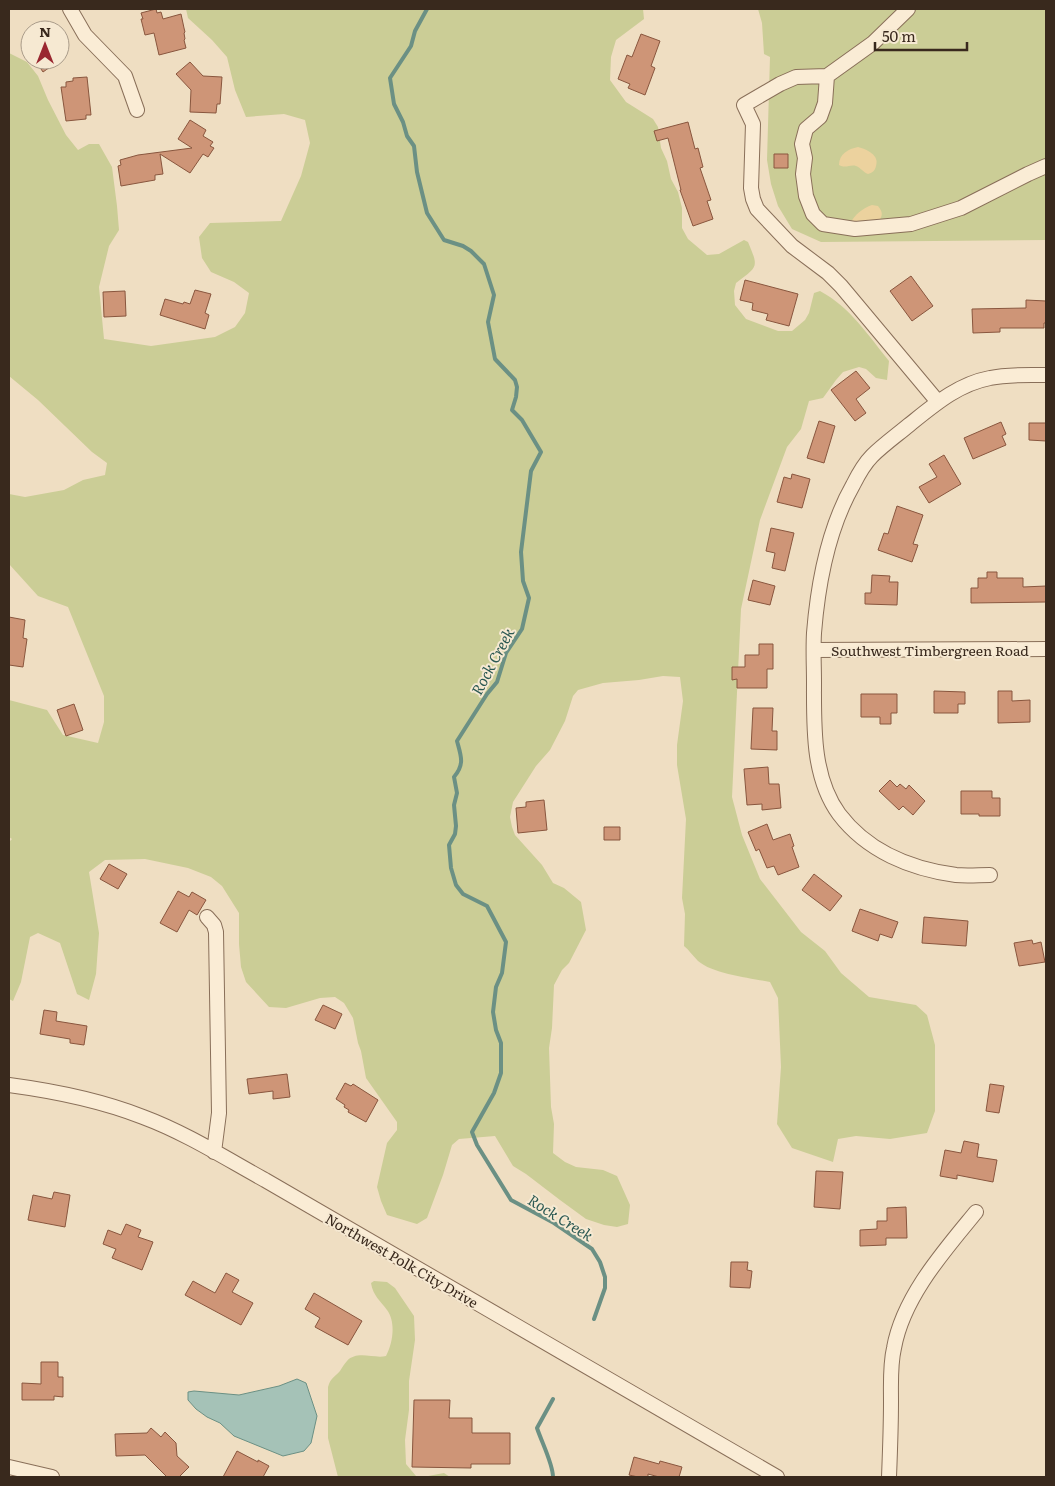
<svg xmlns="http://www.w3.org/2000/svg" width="1055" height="1486" viewBox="0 0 1055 1486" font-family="Literata,serif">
  <rect width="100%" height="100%" fill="#efdec2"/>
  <path fill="#cbcd96" d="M186 9H643L644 19 616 40 611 57 610 80 626 102 653 119 658 127 661 148 667 161 671 179 678 192 682 208V228L688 239 707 255 719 254 744 240 748 242C759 268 758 266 736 283L734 291 735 305 746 319 778 331H792L805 320 809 313 814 293 820 291C850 307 868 335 889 361L887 380 876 378 866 369 859 367 843 372 836 380 823 398 809 401 801 429 787 447 760 520 741 609 732 797 742 835 760 879 801 932 825 951 841 973 869 997 916 1005 927 1015 935 1045V1111L927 1133 890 1139 856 1136 838 1139 833 1162 792 1148 777 1124 781 1067 778 998 770 982C750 978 713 974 698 961 693 956 689 950 684 946L685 914 682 898 686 819 677 765V745L683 701 680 677 663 676 639 680 603 683 578 690 573 696 565 721 550 750 536 766 513 802 510 817 512 827 515 835 542 865 553 883 564 888 581 902 586 930 569 963 562 970 554 985 552 1028 549 1048 551 1107 554 1124 553 1153 565 1162 576 1167 603 1170 617 1176 630 1205 628 1224 617 1227 604 1225 586 1219 560 1200 526 1174 513 1166 495 1136 459 1139 452 1145 443 1175 427 1218 417 1224 387 1215 381 1201 377 1187 387 1143 397 1130V1122L366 1078 361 1051 358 1043 353 1018 344 1003 335 997 320 998 286 1008 269 1007 246 982 241 967 239 944V913L222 886 211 877 188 868 145 859 105 860 89 872 99 933 96 974 89 1000 77 994 60 943 38 933 30 937 21 982 13 1001 9 999V842L12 839 9 837V700L47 710 63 735 98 743 104 722V696L68 607 38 596 9 564V494L25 497 64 490 83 480 105 475 107 463 92 452 38 400 9 376V53L27 62 38 76 48 100 66 135 78 150 89 144H99L112 167 117 206 119 230 109 246 99 287 104 339 151 346 215 337 235 327 245 313 249 293 234 282 211 272 202 258 199 237 210 223 281 221 301 176 310 143 305 120 284 114 246 117 235 90 227 57 212 40 188 18Z
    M758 9H1046V240L821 242 792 229 778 206 771 184 767 160 770 57 764 54 762 23Z
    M374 1281 387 1282 395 1288 414 1316 415 1340 409 1381V1410L405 1440 406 1464 416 1476 423 1477 444 1473 450 1477H338L328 1438V1387C331 1377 334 1378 340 1371 342 1368 344 1364 347 1361 357 1350 374 1359 386 1356 393 1343 396 1322 387 1310 380 1300 373 1296 371 1283Z"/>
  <path fill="#ecd29e" d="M858 147C866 149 880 155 876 166 875 171 872 173 868 174 863 172 861 168 856 166 850 164 846 169 839 165 839 154 848 149 858 147Z
    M872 205 878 206C883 212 883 216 878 222L850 224C854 215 863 208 872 205Z"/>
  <path fill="#a5c2b7" stroke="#6b9084" d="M297 1379 306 1383 317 1416 311 1443 304 1451 283 1456 234 1436 220 1423 207 1417 196 1409 188 1400V1392L194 1391 239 1395 279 1386Z"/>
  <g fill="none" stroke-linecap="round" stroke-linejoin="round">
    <path stroke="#6b9084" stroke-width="4" d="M427 9 415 31 411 46 390 78 394 104 403 122 407 136 414 146 417 172 427 213 444 240 463 246 471 251 484 264 494 295 488 322 495 359 515 380 517 387 516 397 512 410 522 420 541 452 531 471 521 552 523 581 529 598 522 629 506 653 497 682 487 694 457 741C461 756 465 764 454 777L457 793 454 805 456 826 455 834 449 845 451 868 456 885 463 894 487 906 506 942 502 973 496 987 493 1012 496 1030 501 1043V1073L494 1093 472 1132 477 1145 511 1200 554 1223 592 1249 600 1262 605 1277V1288L594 1319
      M553 1477C553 1464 542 1443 537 1428L553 1399"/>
  </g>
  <path fill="#ce9577" stroke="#89563e" d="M156 9 157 13 161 12 163 19 181 14 184 28 185 32 184 33 185 39 184 40 186 48 159 55 154 33 145 35 141 19H143L141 13Z
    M641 34 660 41 651 66 655 68 645 95 628 88 630 84 618 79 627 55 632 57Z
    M35 60H60L43 72Z
    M190 62 203 76 222 77 220 104H217L216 113 190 112 191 90 176 74Z
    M87 77 91 115H86V119L66 121 61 87H66V82L73 81V78Z
    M190 120 206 130 203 136 213 142 210 146 214 148 208 157 203 154 190 173 160 154 163 174 155 175V180L121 186 118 166 121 165 120 160 138 155 192 148 178 139Z
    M688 122 695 149 698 148 703 167 700 168 711 200 707 201 713 219 693 226 680 190H681L668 138 657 141 654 131Z
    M774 154H788V168H774Z
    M911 276 933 306 912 321 890 291Z
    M745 280 798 294 789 326 766 320 768 314 752 310 753 303 740 300Z
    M195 290 211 294 205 313 209 315 205 329 160 315 165 299 183 304 184 302 190 304Z
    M125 291 126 316 104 317 103 292Z
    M1026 300 1046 301V323H1044V328H1000V332L973 333 972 309 1026 308Z
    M856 371 870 388 856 399 866 413 855 421 831 390Z
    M819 421 835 426 824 463 807 458Z
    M1001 422 1006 434 1002 436 1006 445 973 459 964 438Z
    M1029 423H1046V441L1029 440Z
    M944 455 961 484 929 503 919 487 937 477 929 464Z
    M792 474 810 479 802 508 777 502 784 477 791 479Z
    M897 506 923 515 913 544 918 545 912 562 878 550 884 533 888 534Z
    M771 528 794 533 785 571 772 568 775 553 766 551Z
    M987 572H997V578H1023V587L1046 586V602L971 603V588H978V578H987Z
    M872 575 890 576 889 582H898L897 605 865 604V593H871Z
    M753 580 775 586 770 605 748 600Z
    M9 617 25 620 23 638 27 639 23 667 9 665Z
    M759 644H773V669H767V688H737V679L732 680V667H745V655H759Z
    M934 691 965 692V704H958V713H934Z
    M998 691H1012V701L1030 700V722L998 723Z
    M861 694H897V713H891V724H880V717H861Z
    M74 704 83 730 66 736 57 710Z
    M753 708H773L772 731H777V750L751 749Z
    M768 767 769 784H779L781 808 762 810V804L747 805 744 769Z
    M890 780 897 787 900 784 906 789 909 785 925 801 913 815 903 806 899 810 879 791Z
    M961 791H992V798H1000V816H979V814H961Z
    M544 800 547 830 518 833 516 808 526 807V802Z
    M767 824 773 840 790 834 794 846 792 847 799 867 778 875 774 866 767 868 759 849 756 851 748 832Z
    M604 827H620V840H604Z
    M109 864 127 874 118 889 100 879Z
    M814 874 842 896 830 911 802 890Z
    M178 891 189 897 192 892 206 900 197 915 189 910 177 932 160 923Z
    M860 909 898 922 892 938 880 934 878 941 852 931Z
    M924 917 968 921 966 946 922 943Z
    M1032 940 1033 944 1041 942 1045 962 1019 966 1014 943Z
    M323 1005 342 1014 335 1029 315 1020Z
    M44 1010 57 1012 56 1021 87 1026 84 1045 70 1043V1039L40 1034Z
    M287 1074 290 1097 273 1099V1091L249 1094 247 1079Z
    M345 1083 351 1086 353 1084 378 1100 366 1122 348 1112 349 1110 344 1107 345 1105 336 1099Z
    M990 1084 1004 1086 999 1113 986 1111Z
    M964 1141 979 1144 977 1157 997 1160 993 1182 957 1175V1179L940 1176 945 1150 961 1153Z
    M816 1171 843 1172 840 1209 814 1207Z
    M54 1192 70 1195 65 1227 28 1220 33 1195 52 1199Z
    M906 1207 907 1238H886V1245L860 1246V1230L877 1229V1221H887V1208Z
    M126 1224 141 1230 138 1237 153 1242 142 1270 112 1258 116 1249 103 1244 108 1230 121 1235Z
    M731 1262H748L747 1270 752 1271 750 1288 730 1287Z
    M226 1273 239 1280 232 1292 253 1303 241 1325 185 1295 193 1281 215 1293Z
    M314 1293 362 1321 348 1345 315 1327 320 1318 305 1309Z
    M41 1362H58V1377H63V1397L54 1396V1400H22V1383L41 1384Z
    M414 1400H450L449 1418H472V1433H510V1464H471V1468L412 1467Z
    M151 1428 161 1437 165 1432 176 1443 177 1456 189 1467 179 1477H167L145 1455 116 1456 115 1434 147 1433Z
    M237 1451 258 1462V1460L269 1466 263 1477H223Z
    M634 1457 659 1464 660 1461 682 1467 679 1477H659L648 1474V1477H638L629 1475Z"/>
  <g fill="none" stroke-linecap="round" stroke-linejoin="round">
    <g stroke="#896f59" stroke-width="16">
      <path id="minor" d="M70 9 85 35 125 76 137 110
        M908 9 873 43 827 76 796 77 780 84 744 105 753 124 751 188 753 199 757 209 792 246 828 273 841 286 938 402
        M827 76 825 103 820 117 806 129 802 144 805 158 803 174 806 196 813 214 823 224 855 229 911 224 961 208 1028 174 1046 166
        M814 650 1046 649
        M990 875C979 875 967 876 956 875 911 869 867 851 839 814 812 777 814 726 814 682 814 666 813 650 814 633 818 583 828 529 853 485 858 475 864 464 872 456 883 445 897 435 909 425 934 405 958 384 990 378 1008 374 1028 375 1046 375
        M207 917 214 925 216 932 219 1113 214 1152
        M9 1085C54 1091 100 1100 143 1117 186 1133 225 1158 265 1180L777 1477
        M9 1467 52 1477
        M889 1477C890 1452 891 1427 891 1401 891 1383 890 1365 894 1348 903 1297 944 1251 976 1212"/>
    </g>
    <use href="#minor" stroke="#faecd5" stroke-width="14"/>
  </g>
  <g text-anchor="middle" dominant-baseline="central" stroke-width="4" stroke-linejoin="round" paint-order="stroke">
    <g font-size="14" fill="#39291d" stroke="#f6e9d2">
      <text x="930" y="650">Southwest Timbergreen Road</text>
      <text transform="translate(402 1260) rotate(30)">Northwest Polk City Drive</text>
    </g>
    <g font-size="15" font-style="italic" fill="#2c5953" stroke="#f6e9d2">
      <text transform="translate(492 661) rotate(-62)">Rock Creek</text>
      <text transform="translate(561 1217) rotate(32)">Rock Creek</text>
    </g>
  </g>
  <rect width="1055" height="1486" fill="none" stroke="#39291d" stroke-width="20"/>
  <g transform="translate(45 45)"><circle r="24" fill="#f6e9d2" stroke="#aa9c8a"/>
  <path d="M0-4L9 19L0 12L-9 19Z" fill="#9a2730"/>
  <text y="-8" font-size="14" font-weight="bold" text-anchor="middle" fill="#39291d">N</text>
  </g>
  <path d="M875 42v8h92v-8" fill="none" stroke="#39291d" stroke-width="2.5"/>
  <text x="882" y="42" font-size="15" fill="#39291d" stroke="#f6e9d2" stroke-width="4" paint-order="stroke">50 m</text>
</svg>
